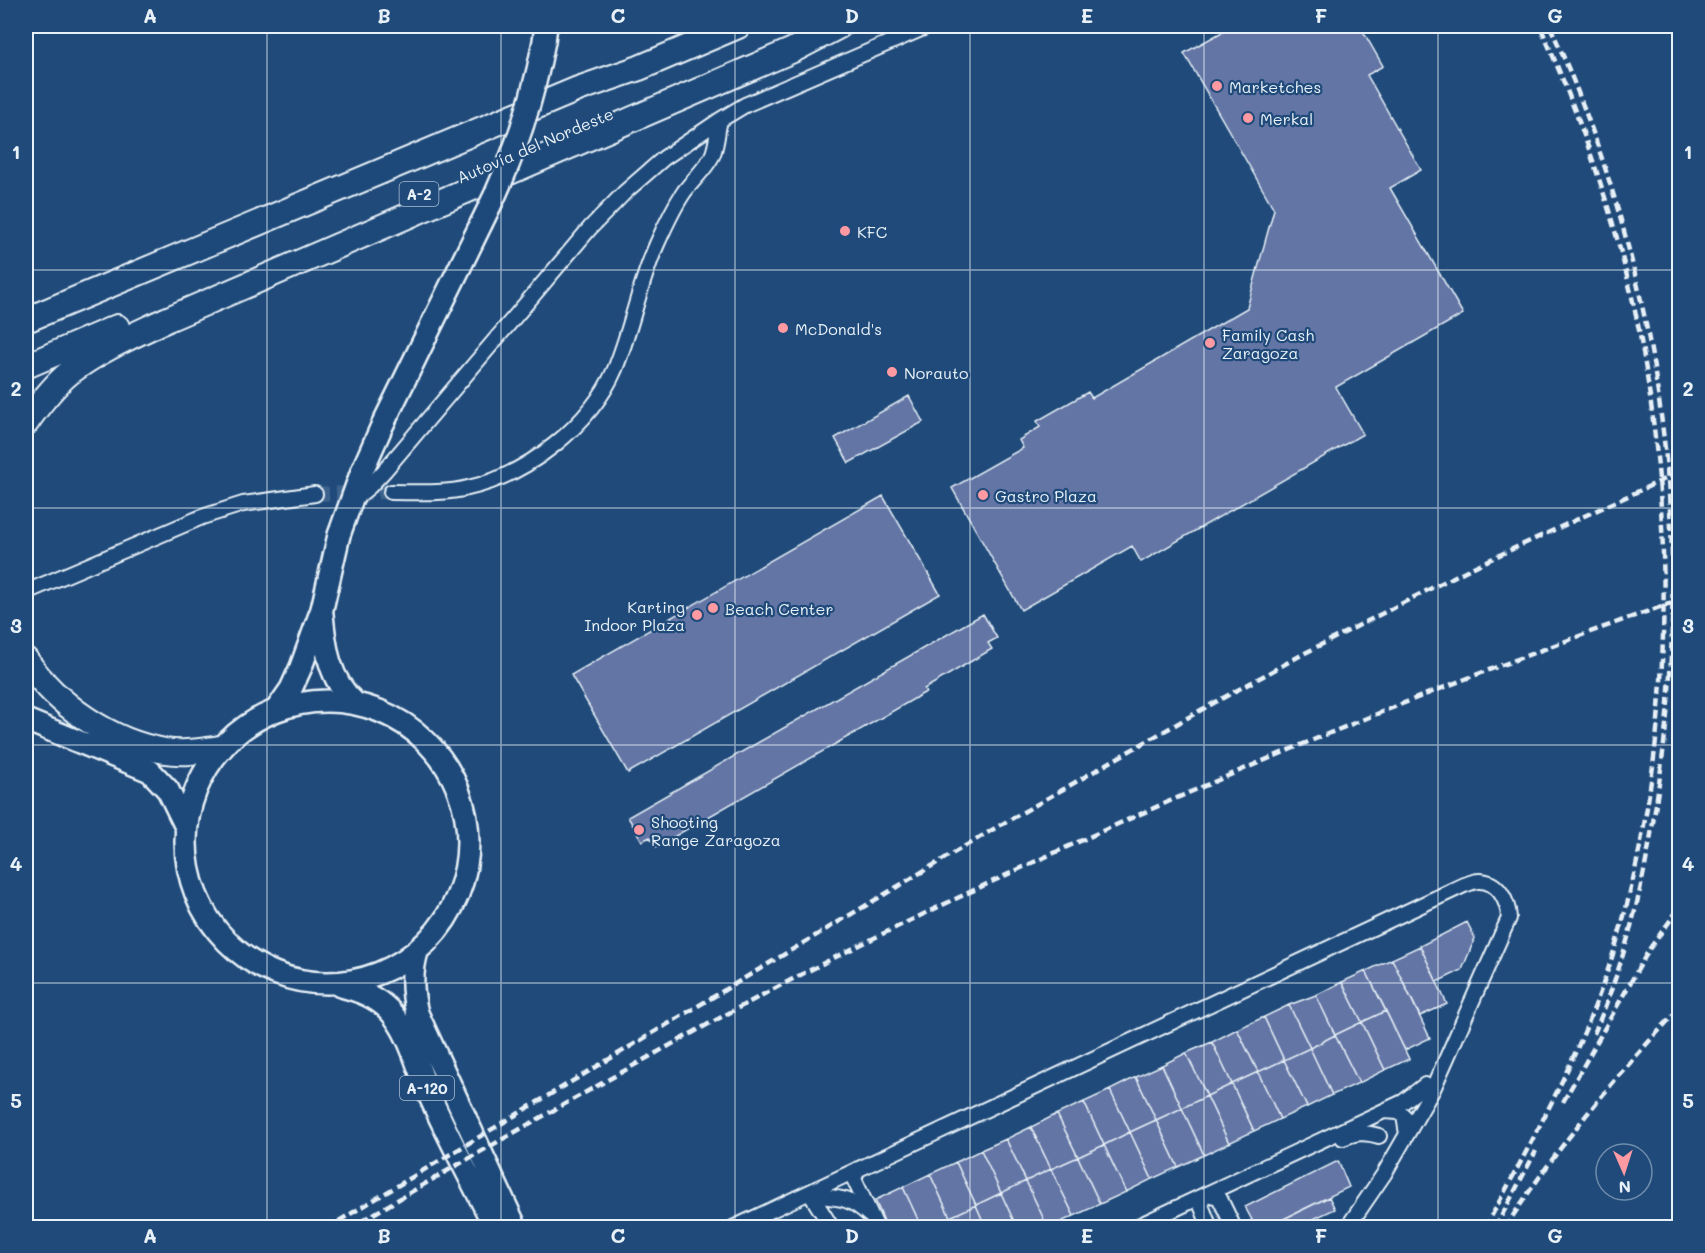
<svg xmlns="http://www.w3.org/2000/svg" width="1705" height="1253" viewBox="0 0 1705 1253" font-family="Mali,sans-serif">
  <rect width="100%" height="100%" fill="#1f4a7a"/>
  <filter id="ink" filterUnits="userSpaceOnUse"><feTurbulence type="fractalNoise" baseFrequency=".0167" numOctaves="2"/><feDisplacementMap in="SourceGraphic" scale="12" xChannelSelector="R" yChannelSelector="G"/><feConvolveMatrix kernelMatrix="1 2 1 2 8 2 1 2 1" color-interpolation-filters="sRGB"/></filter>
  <g filter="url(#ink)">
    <path fill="#6375a5" stroke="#e8f1f8" stroke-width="1.5" d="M1233 26H1360L1383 66 1367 75 1421 170 1390 188 1463 314 1336 387 1363 434 1141 562 1132 546 1021 610 952 488 1023 448 1019 440 1040 427 1037 421 1088 392 1092 398 1247 308 1274 209 1184 53Z
      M909 396 923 422 849 463 835 438Z
      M883 496 940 594 628 773 571 675Z
      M983 614 997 638 988 643 992 649 924 689 926 692 656 847 650 837 642 841 628 817Z
      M1467 922 1475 938 1462 970 1437 982 1420 946Z
      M1420 946 1447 1004 1420 1016 1392 959Z
      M1392 959 1430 1038 1405 1050 1366 971Z
      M1366 971 1386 1011 1362 1022 1342 982Z
      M1342 982 1362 1022 1335 1035 1316 995Z
      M1316 995 1335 1035 1310 1048 1289 1005Z
      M1289 1005 1310 1048 1284 1060 1264 1017Z
      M1386 1011 1409 1059 1385 1070 1362 1022Z
      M1264 1017 1284 1060 1258 1072 1237 1029Z
      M1362 1022 1385 1070 1359 1083 1335 1035Z
      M1237 1029 1258 1072 1232 1084 1212 1042Z
      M1335 1035 1359 1083 1332 1095 1310 1048Z
      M1212 1042 1232 1084 1207 1096 1186 1053Z
      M1310 1048 1332 1095 1307 1107 1284 1060Z
      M1186 1053 1207 1096 1182 1108 1162 1065Z
      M1284 1060 1307 1107 1280 1119 1258 1072Z
      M1162 1065 1182 1108 1156 1120 1136 1077Z
      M1258 1072 1280 1119 1254 1131 1232 1084Z
      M1136 1077 1156 1120 1130 1132 1110 1090Z
      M1232 1084 1254 1131 1229 1143 1207 1096Z
      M1110 1090 1130 1132 1104 1145 1084 1102Z
      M1207 1096 1229 1143 1204 1155 1182 1108Z
      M1084 1102 1104 1145 1078 1157 1057 1114Z
      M1182 1108 1204 1155 1178 1167 1156 1120Z
      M1057 1114 1078 1157 1051 1169 1031 1127Z
      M1156 1120 1178 1167 1152 1179 1130 1132Z
      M1031 1127 1051 1169 1026 1181 1006 1139Z
      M1130 1132 1152 1179 1126 1192 1104 1145Z
      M1006 1139 1026 1181 1001 1193 981 1150Z
      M1104 1145 1126 1192 1100 1204 1078 1157Z
      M981 1150 1001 1193 976 1205 956 1162Z
      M1078 1157 1100 1204 1074 1216 1051 1169Z
      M1338 1161 1349 1187 1265 1228H1237L1252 1220 1245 1207Z
      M956 1162 976 1205 950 1217 930 1174Z
      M1051 1169 1074 1216 1048 1228 1026 1181Z
      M930 1174 950 1217 927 1228H922L903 1187Z
      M1026 1181 1048 1228H1017L1001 1193Z
      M903 1187 922 1228H887L875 1200Z
      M1001 1193 1017 1228H986L976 1205Z
      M1329 1197 1335 1209 1313 1219 1318 1228H1265Z
      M976 1205 986 1228H955L950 1217Z
      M950 1217 955 1228H927Z"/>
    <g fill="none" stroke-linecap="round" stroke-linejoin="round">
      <path stroke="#3d638d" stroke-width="14" stroke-dasharray="14 7" stroke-linecap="butt" d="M315 494 391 492"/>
      <g stroke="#e8f1f8" stroke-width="18">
        <path id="street" d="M391 492C416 492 444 494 468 488 527 475 591 425 615 369 632 328 639 284 657 244 665 226 673 208 684 192 693 180 706 168 712 156 717 146 717 131 720 120
          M353 500 370 486 385 470 590 228 625 192 664 158 720 120 745 105 928 26
          M26 592 202 517 243 504 315 494
          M1384 1111 1398 1112 1404 1116 1407 1134
          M1343 1138C1356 1132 1365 1132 1379 1136
          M858 1169 854 1179 877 1228
          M1206 1194 1219 1197 1234 1228
          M817 1196C841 1198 851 1198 869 1215
          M1202 1196 1201 1205 1210 1228
          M813 1198 832 1228
          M733 1228 1464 885C1468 884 1474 881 1478 881 1498 880 1508 901 1509 918L1433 1089 1384 1174 1347 1228
          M1134 1228 1403 1102 1425 1085"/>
      </g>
      <g stroke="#e8f1f8" stroke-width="26">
        <path id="primary" d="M544 41 546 26
          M322 614C325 647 329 680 355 703
          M186 842a141 141 0 1 1 282 0a141 141 0 1 1-282 0Z
          M277 709 291 689 301 667 322 609 339 535 362 471 381 428 481 224
          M26 720 150 771 168 790 186 827
          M417 952C411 972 412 993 417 1013L516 1228
          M341 986C359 991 375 996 389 1010 409 1031 417 1066 428 1092 448 1138 473 1182 495 1228"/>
      </g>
      <g stroke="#e8f1f8" stroke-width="28">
        <path id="highway" d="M26 320 578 89 639 68 738 26
          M26 366 117 327
          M26 423C38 406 52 387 69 373 99 350 134 335 168 319L793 50 839 26
          M26 660C57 705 110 742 165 751 183 754 202 751 220 748"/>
      </g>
      <use href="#street" stroke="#1f4a7a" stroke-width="14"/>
      <use href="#primary" stroke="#1f4a7a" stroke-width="21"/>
      <use href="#highway" stroke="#1f4a7a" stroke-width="24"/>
      <path stroke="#e8f1f8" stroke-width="4.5" stroke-dasharray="9 4.5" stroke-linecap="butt" d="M1550 26C1659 267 1697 534 1657 797 1645 879 1626 962 1592 1038
        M1563 1102 1650 948 1680 907
        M327 1228 992 830 1201 710 1305 653 1467 570 1680 472
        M350 1228C437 1176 525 1126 613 1077 697 1030 782 983 868 941 1132 812 1402 697 1680 600
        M1485 1228C1533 1139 1583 1051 1613 954 1673 760 1677 530 1639 330 1618 225 1583 123 1540 26
        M1495 1228 1536 1151
        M1505 1228C1558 1146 1613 1079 1680 1008"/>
      <g stroke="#e8f1f8" stroke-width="26" stroke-linecap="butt">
        <path id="primary-bridge" d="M481 224C511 166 532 106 544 41"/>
      </g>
      <use href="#primary-bridge" stroke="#1f4a7a" stroke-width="21"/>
    </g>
  </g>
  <path fill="none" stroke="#e8f1f8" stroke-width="1.5" stroke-opacity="0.55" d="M267 26V1228M501 26V1228M735 26V1228M970 26V1228M1204 26V1228M1438 26V1228M26 270H1680M26 508H1680M26 745H1680M26 983H1680"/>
  <g fill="#ff9aa2" stroke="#1f4a7a" stroke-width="2">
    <circle cx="1217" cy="86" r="6"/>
    <circle cx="1248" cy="118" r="6"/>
    <circle cx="845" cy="231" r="6"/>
    <circle cx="783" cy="328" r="6"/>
    <circle cx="1210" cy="343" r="6"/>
    <circle cx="892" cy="372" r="6"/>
    <circle cx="983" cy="495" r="6"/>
    <circle cx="713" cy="608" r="6"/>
    <circle cx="697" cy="615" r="6"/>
    <circle cx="639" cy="830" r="6"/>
  </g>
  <g text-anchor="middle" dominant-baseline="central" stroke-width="4.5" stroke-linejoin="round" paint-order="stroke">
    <g fill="#1f4a7a" stroke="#acbfd2" stroke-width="1.5">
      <rect x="399.5" y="182" width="39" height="24" rx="4.5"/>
      <rect x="400" y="1076" width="54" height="24" rx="4.5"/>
    </g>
    <g font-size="15" font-weight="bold" fill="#e8f1f8">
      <text x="419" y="194">A-2</text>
      <text x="427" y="1088">A-120</text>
    </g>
    <g font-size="16" fill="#e8f1f8" stroke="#1f4a7a" text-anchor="start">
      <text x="1229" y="86">Marketches</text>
      <text x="1260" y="118">Merkal</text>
      <text x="857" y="231">KFC</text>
      <text x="795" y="328">McDonald's</text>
      <text x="1222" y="334">Family Cash<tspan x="1222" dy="18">Zaragoza</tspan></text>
      <text x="904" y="372">Norauto</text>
      <text x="995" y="495">Gastro Plaza</text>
      <text x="685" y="606" text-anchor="end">Karting<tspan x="685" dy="18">Indoor Plaza</tspan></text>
      <text x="725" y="608">Beach Center</text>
      <text x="651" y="821">Shooting<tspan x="651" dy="18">Range Zaragoza</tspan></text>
    </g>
    <g font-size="16" fill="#e8f1f8" stroke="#1f4a7a">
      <text transform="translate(535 145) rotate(-23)">Autovía del Nordeste</text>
    </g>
  </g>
  <rect width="1705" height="1253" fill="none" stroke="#1f4a7a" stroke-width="66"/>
  <g transform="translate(1624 1172) rotate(177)"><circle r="28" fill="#1f4a7a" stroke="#6f8dac" stroke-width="1.5"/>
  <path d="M0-4.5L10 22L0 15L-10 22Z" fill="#ff9aa2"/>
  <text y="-9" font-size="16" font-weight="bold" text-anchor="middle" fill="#e8f1f8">N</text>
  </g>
  <rect x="33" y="33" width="1639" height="1187" fill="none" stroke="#e8f1f8" stroke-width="2"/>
  <g font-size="20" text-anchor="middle" font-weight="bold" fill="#e8f1f8">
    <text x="150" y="23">A</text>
    <text x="384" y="23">B</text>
    <text x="618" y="23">C</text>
    <text x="852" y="23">D</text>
    <text x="1087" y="23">E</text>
    <text x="1321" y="23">F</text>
    <text x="1555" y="23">G</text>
    <text x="16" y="159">1</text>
    <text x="1688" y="159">1</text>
    <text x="16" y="396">2</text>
    <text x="1688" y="396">2</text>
    <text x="16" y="633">3</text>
    <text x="1688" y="633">3</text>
    <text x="16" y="871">4</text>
    <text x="1688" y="871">4</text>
    <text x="16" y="1108">5</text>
    <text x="1688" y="1108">5</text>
    <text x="150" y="1243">A</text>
    <text x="384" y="1243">B</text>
    <text x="618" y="1243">C</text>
    <text x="852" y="1243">D</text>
    <text x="1087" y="1243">E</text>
    <text x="1321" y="1243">F</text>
    <text x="1555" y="1243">G</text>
  </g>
</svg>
